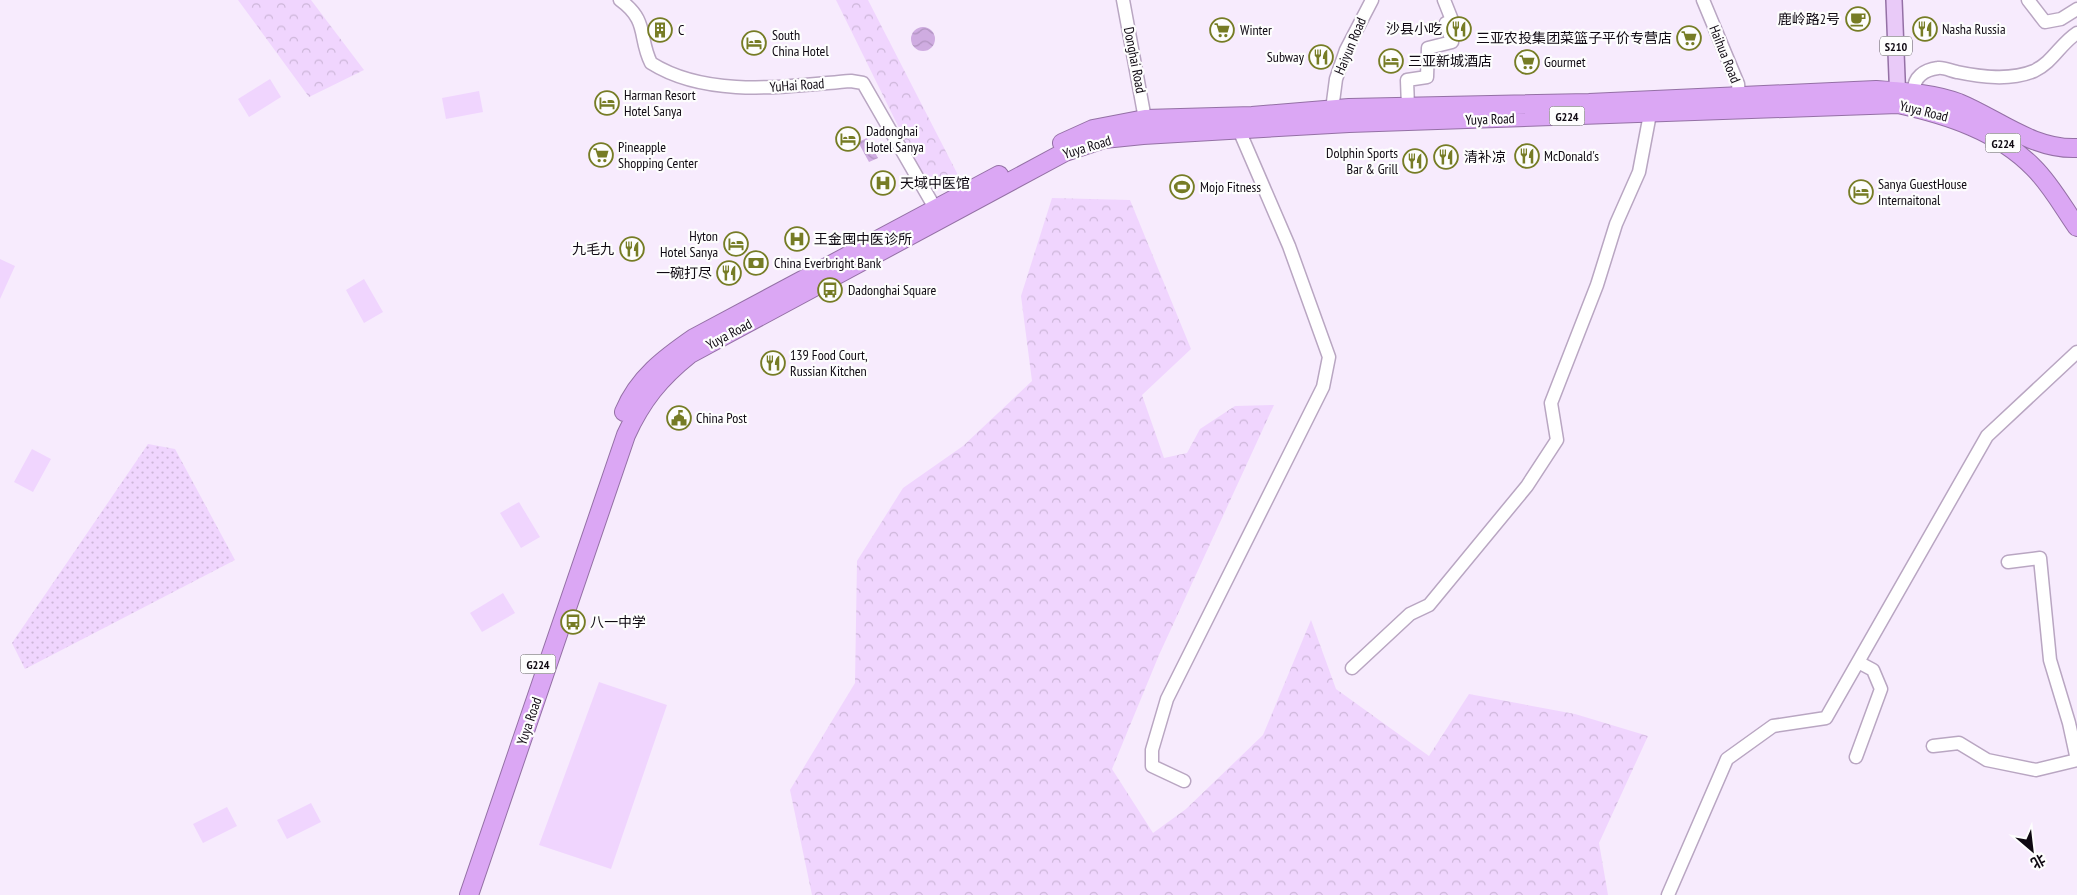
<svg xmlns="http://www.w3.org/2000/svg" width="2077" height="895" viewBox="0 0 2077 895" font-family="'PT Sans Narrow','Noto Sans SC',sans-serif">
  <defs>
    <pattern id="forest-crowns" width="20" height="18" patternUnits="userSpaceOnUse" patternTransform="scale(1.25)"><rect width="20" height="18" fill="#f0d5fe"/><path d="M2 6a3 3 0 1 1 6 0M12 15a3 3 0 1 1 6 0" fill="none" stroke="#cdb6d9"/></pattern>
    <pattern id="park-dots" width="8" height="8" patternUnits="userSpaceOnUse" patternTransform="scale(1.25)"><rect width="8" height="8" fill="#f0d5fe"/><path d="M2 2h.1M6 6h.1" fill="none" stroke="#cdb6d9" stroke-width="1.8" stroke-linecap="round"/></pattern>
    <pattern id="water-waves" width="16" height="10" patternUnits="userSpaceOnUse" patternTransform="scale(1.25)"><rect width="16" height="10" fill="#cface1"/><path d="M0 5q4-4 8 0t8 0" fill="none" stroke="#b193c0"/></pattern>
  </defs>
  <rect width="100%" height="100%" fill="#f7ebfd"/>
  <path fill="url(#forest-crowns)" d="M238 0H311L364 70 309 97Z
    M836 0H868L959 177 930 191Z
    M1052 198 1130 200 1191 349 1142 395 1164 458 1187 453 1200 429 1235 406 1274 405 1159 655 1112 769 1153 833 1186 809 1263 735 1311 620 1336 689 1429 756 1469 694 1575 714 1648 736 1599 843 1608 895H812L790 790 855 683 857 561 903 488 963 446 1032 381 1021 296Z"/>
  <path fill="url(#park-dots)" d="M148 444 175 449 235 560 25 669 12 643Z"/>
  <path fill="#f0d5fe" d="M270 79 281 97 249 117 238 99Z
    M479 91 483 112 446 119 442 98Z
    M0 259 15 266 0 299Z
    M364 279 383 312 364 323 346 290Z
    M32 449 51 459 33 492 14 482Z
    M519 502 540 537 521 548 500 513Z
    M503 593 515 613 482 632 470 613Z
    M599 682 667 705 611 869 539 845Z
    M311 803 321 822 287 839 277 820Z
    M227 807 237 826 203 843 193 824Z"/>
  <path fill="url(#water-waves)" d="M911 39a12 12 0 1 1 24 0a12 12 0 1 1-24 0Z
    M867 138 878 158 869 162 858 142Z"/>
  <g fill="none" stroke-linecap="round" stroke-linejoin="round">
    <g stroke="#b9a6c2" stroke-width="15">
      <path id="minor" d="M620 0C649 21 638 37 651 63 708 99 788 86 851 81L863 83 939 215
        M1123 0 1145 119
        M1703 0 1738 84 1740 105
        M2028 0 2045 22 2061 19 2077 9
        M1914 92C1913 77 1924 70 1938 68 1944 67 1951 71 1957 72 1981 77 2010 81 2034 71 2053 62 2060 44 2077 33
        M1408 107 1407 80 1427 77 1428 48 1452 42 1446 23 1452 20 1444 0
        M1331 117 1336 79 1346 50 1372 0
        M2008 562 2040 558 2050 660 2069 723 2077 760
        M1352 668 1410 614 1429 605 1527 486 1557 440 1551 403 1597 285 1616 224 1639 172 1650 114
        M1933 746 1959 743 1987 760 2036 770 2077 760
        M1856 757 1881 689 1873 670 1858 662
        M1184 781 1152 766V750L1167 699 1323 387 1329 357 1289 246 1239 130
        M1668 895 1727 759 1773 726 1826 718 1987 436 2077 352"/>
    </g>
    <g stroke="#9470a5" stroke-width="18">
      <path id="major" d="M1894 0 1898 103"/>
    </g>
    <g stroke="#9470a5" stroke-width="20">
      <path id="highway" d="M1062 143 1093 129 1145 119 1252 116 1349 108 1589 103 1876 90C1904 92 1933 93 1959 103 1998 119 2033 150 2077 148
        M624 412C638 378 665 358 694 338L999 175
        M469 895 626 435C642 400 660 378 690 354L1065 152 1104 139 1143 135 1349 123 1898 104C1948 115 1998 131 2034 168 2051 185 2063 207 2077 227"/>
    </g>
    <use href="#minor" stroke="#fff" stroke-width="12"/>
    <use href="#major" stroke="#e9caf8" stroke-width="15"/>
    <use href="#highway" stroke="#dba7f4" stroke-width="18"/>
  </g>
  <defs>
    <g id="cafe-ring" transform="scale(1.25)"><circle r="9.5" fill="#fdfdfd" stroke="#767c25" stroke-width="1.5"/><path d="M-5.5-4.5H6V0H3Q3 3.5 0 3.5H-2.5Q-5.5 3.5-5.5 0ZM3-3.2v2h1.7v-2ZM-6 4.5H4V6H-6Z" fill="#767c25"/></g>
    <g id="restaurant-ring" transform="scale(1.25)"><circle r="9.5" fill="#fdfdfd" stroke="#767c25" stroke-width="1.5"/><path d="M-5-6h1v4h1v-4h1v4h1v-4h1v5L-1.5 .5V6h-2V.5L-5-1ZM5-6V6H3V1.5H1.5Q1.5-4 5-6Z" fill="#767c25"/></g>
    <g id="building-ring" transform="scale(1.25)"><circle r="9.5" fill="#fdfdfd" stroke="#767c25" stroke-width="1.5"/><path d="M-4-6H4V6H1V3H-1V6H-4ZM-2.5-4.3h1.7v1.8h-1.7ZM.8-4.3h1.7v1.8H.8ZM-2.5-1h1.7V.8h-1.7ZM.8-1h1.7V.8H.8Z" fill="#767c25"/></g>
    <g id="supermarket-ring" transform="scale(1.25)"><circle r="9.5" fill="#fdfdfd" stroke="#767c25" stroke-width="1.5"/><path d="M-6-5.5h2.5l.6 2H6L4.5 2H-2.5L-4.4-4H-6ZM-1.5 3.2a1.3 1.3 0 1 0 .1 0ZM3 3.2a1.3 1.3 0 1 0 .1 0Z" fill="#767c25"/></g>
    <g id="hotel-ring" transform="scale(1.25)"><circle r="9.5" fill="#fdfdfd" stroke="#767c25" stroke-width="1.5"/><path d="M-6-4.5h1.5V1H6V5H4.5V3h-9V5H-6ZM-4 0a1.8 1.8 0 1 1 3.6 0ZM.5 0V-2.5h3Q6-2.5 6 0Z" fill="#767c25"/></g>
    <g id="hospital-ring" transform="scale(1.25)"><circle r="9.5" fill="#fdfdfd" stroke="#767c25" stroke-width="1.5"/><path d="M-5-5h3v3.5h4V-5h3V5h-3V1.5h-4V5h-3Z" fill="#767c25"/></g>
    <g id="stadium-ring" transform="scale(1.25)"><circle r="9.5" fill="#fdfdfd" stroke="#767c25" stroke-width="1.5"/><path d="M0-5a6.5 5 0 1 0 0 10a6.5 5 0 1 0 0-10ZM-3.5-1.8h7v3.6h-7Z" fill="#767c25"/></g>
    <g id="bank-ring" transform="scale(1.25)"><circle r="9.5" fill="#fdfdfd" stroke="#767c25" stroke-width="1.5"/><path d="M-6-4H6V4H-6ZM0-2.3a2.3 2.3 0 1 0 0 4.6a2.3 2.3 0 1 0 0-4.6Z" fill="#767c25"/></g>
    <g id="bus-ring" transform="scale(1.25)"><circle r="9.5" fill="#fdfdfd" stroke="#767c25" stroke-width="1.5"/><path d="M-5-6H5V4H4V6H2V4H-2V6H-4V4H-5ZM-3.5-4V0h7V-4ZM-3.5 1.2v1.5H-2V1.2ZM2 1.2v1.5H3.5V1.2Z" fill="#767c25"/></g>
    <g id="civic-ring" transform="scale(1.25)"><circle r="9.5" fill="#fdfdfd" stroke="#767c25" stroke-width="1.5"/><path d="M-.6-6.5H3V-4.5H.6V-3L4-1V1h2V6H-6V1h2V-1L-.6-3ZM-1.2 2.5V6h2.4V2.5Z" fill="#767c25"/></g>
  </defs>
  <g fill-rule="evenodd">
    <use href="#cafe-ring" x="1858" y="19"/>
    <use href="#restaurant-ring" x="1459" y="29"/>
    <use href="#restaurant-ring" x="1925" y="29"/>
    <use href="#building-ring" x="660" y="30"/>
    <use href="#supermarket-ring" x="1222" y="30"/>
    <use href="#supermarket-ring" x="1689" y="38"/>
    <use href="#hotel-ring" x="754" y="43"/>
    <use href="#restaurant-ring" x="1321" y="57"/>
    <use href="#hotel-ring" x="1391" y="61"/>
    <use href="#supermarket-ring" x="1527" y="62"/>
    <use href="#hotel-ring" x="607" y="103"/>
    <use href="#hotel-ring" x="848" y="139"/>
    <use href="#supermarket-ring" x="601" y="155"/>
    <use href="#restaurant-ring" x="1527" y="156"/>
    <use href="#restaurant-ring" x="1446" y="157"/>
    <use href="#restaurant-ring" x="1415" y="161"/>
    <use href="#hospital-ring" x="883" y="183"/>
    <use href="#stadium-ring" x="1182" y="187"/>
    <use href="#hotel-ring" x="1861" y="192"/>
    <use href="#hospital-ring" x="797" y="239"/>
    <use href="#hotel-ring" x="736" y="244"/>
    <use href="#restaurant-ring" x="632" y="249"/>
    <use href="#bank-ring" x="756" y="263"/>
    <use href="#restaurant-ring" x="729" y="273"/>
    <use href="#bus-ring" x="830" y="290"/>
    <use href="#restaurant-ring" x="773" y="363"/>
    <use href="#civic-ring" x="679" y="418"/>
    <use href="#bus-ring" x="573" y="622"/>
  </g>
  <g text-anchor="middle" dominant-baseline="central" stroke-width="4.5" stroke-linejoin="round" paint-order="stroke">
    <g fill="#fdfdfd" stroke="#565258" stroke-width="1">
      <rect x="1880" y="36.5" width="32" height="19" rx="4"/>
      <rect x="1549.5" y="106.5" width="35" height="19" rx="4"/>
      <rect x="1985.5" y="133.5" width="35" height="19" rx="4"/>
      <rect x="520.5" y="654.5" width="35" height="19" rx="4"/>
    </g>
    <g font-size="12" font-weight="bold" fill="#0f0912">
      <text x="1896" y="46">S210</text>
      <text x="1567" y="116">G224</text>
      <text x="2003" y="143">G224</text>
      <text x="538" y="664">G224</text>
    </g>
    <g font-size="14" fill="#0f0912" stroke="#fdfdfd" text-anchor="start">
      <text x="1840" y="19" text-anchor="end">鹿岭路2号</text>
      <text x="1442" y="29" text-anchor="end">沙县小吃</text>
      <text x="1942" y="29">Nasha Russia</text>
      <text x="678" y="30">C</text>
      <text x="1240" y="30">Winter</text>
      <text x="772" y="35">South<tspan x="772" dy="16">China Hotel</tspan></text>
      <text x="1672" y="38" text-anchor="end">三亚农投集团菜篮子平价专营店</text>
      <text x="1304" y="57" text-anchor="end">Subway</text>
      <text x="1408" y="61">三亚新城酒店</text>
      <text x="1544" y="62">Gourmet</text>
      <text x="624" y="95">Harman Resort<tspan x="624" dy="16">Hotel Sanya</tspan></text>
      <text x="866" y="131">Dadonghai<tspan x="866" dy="16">Hotel Sanya</tspan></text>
      <text x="618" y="147">Pineapple<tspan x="618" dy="16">Shopping Center</tspan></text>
      <text x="1398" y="153" text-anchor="end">Dolphin Sports<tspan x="1398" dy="16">Bar &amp; Grill</tspan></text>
      <text x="1544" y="156">McDonald's</text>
      <text x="1464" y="157">清补凉</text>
      <text x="900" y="183">天域中医馆</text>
      <text x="1878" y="184">Sanya GuestHouse<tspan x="1878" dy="16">Internaitonal</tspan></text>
      <text x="1200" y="187">Mojo Fitness</text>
      <text x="718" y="236" text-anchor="end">Hyton<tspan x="718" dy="16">Hotel Sanya</tspan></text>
      <text x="814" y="239">王金囤中医诊所</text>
      <text x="614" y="249" text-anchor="end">九毛九</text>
      <text x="774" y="263">China Everbright Bank</text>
      <text x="712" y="273" text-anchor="end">一碗打尽</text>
      <text x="848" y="290">Dadonghai Square</text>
      <text x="790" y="355">139 Food Court,<tspan x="790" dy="16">Russian Kitchen</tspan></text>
      <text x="696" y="418">China Post</text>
      <text x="590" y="622">八一中学</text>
    </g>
    <g font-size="14" fill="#0f0912" stroke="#fdfdfd">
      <text transform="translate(1350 46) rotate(-67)">Haiyun Road</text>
      <text transform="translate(1725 54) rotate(68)">Haihua Road</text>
      <text transform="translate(1135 60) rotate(79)">Donghai Road</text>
      <text transform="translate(797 85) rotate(-4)">YuHai Road</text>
      <text transform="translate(1924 111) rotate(14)">Yuya Road</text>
      <text transform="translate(1490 119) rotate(-2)">Yuya Road</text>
      <text transform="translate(1087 147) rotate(-17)">Yuya Road</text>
      <text transform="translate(729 334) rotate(-28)">Yuya Road</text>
      <text transform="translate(529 721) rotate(-71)">Yuya Road</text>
    </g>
  </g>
  <g transform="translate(2032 850) rotate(152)" stroke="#fdfdfd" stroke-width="4" paint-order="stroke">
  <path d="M0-4L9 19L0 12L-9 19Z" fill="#0f0912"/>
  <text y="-8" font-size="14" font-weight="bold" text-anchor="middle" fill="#0f0912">北</text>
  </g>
</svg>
